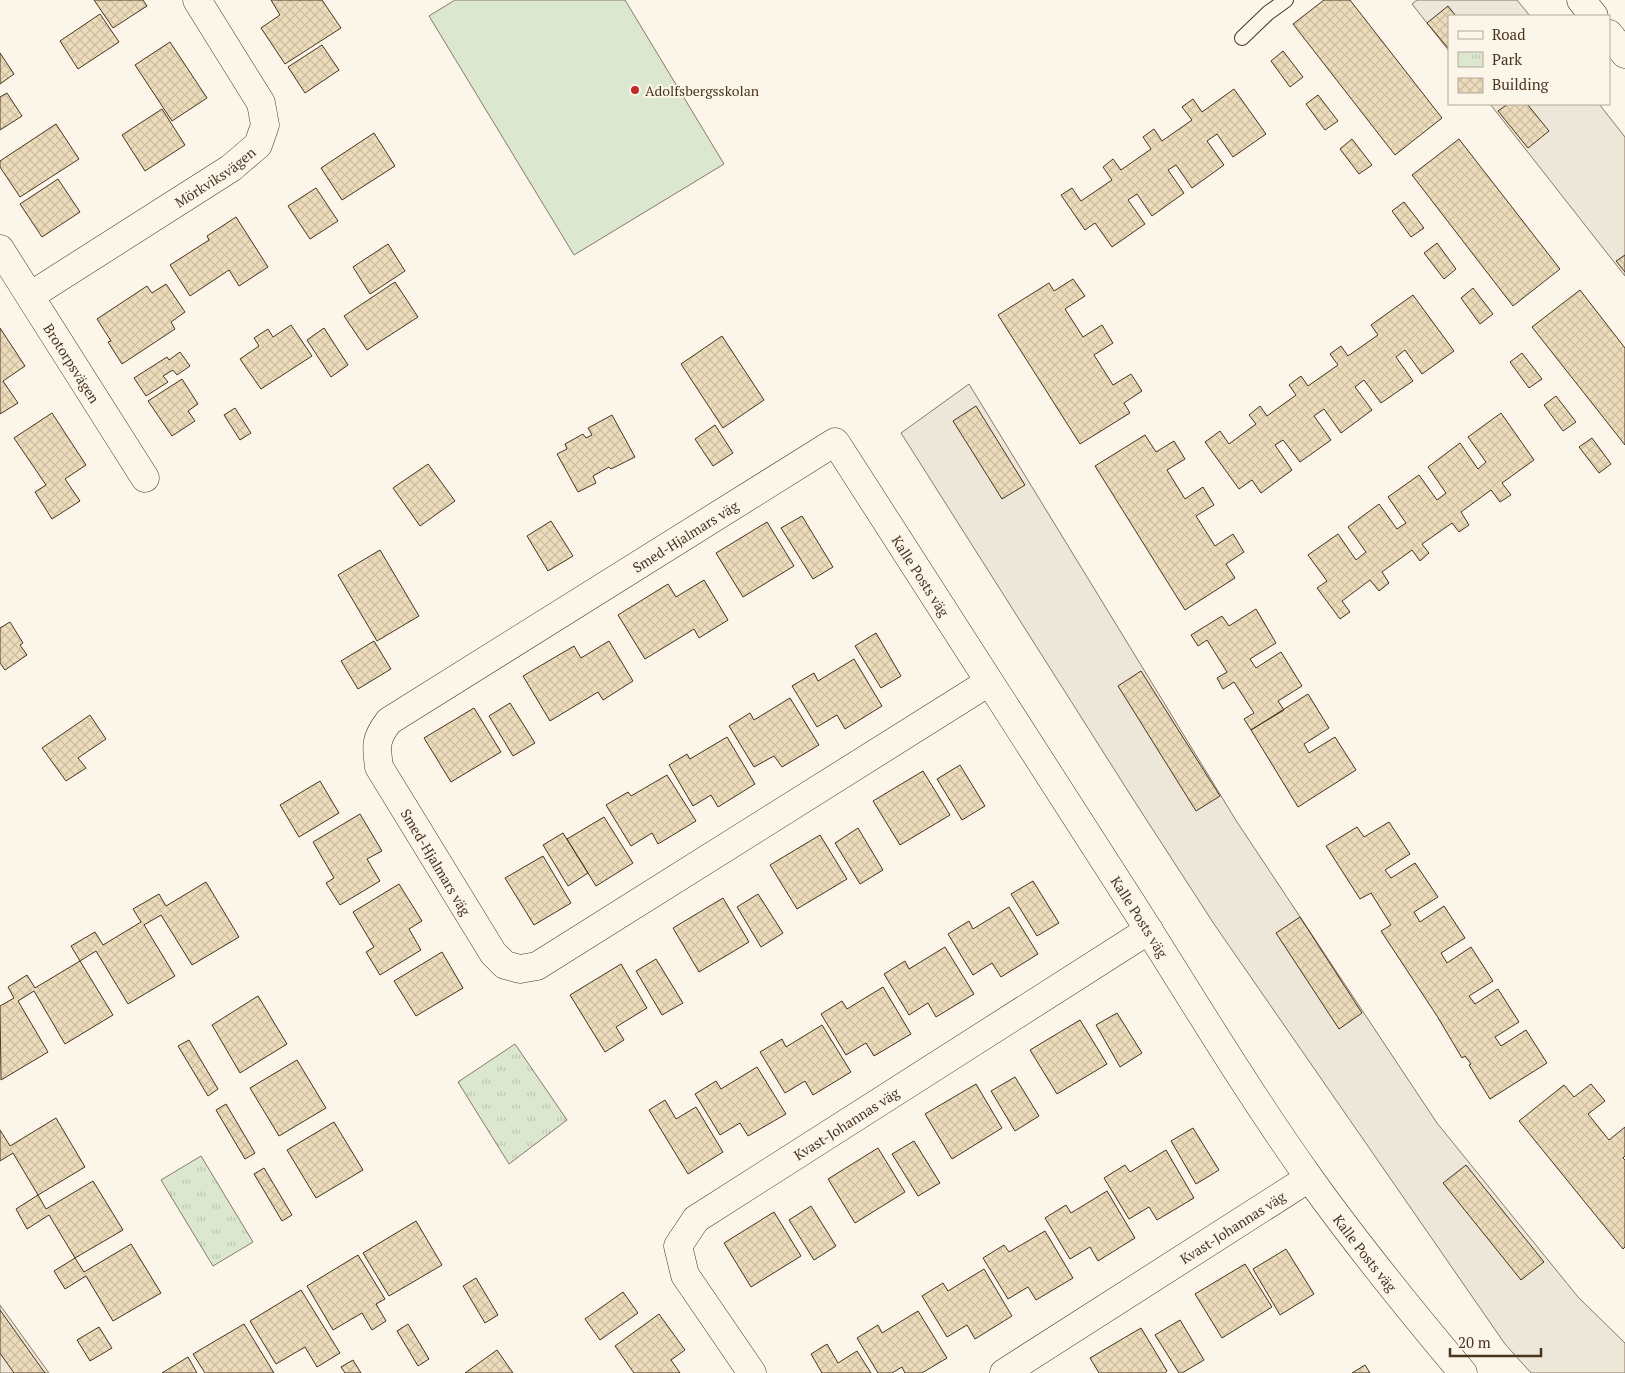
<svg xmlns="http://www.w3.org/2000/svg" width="1625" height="1373" viewBox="0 0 1625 1373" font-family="'PT Serif',serif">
  <defs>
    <pattern id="park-tufts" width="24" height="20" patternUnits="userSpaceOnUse" patternTransform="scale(1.25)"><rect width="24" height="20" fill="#dce7d0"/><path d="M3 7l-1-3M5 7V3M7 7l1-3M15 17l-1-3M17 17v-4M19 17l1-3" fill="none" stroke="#bec7b2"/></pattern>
    <pattern id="building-cross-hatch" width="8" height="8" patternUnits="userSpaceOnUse" patternTransform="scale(1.25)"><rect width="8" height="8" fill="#ecdcbc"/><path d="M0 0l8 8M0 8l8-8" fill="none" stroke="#ccbda1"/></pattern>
  </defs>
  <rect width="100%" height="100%" fill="#fbf6e9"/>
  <path fill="url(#park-tufts)" stroke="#887966" d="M515 1044 567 1120 509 1164 458 1082Z
    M201 1156 253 1242 213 1266 161 1180Z"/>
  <path fill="#dce7d0" stroke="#887966" d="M455 0H625L724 164 574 255 429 16Z"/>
  <path fill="#ede7d9" stroke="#887966" d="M1417 0H1517L1530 16H1449V51L1412 4Z
    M1490 104H1599L1625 137V276Z
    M969 384 1237 822 1437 1123 1578 1297 1625 1343V1373H1531L1505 1344 1214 924 1133 799 901 433Z
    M0 1305 49 1373H0Z"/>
  <path fill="url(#building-cross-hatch)" stroke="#4a3520" d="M94 0H143L147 6 113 28Z
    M271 0H322L341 28 285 64 261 28 280 15Z
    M1324 0H1350L1442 118 1395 155 1293 24Z
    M1448 6 1456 16H1449V49L1427 23Z
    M100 14 119 42 78 69 60 41Z
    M170 42 207 98 172 121 135 65Z
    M322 45 339 70 305 93 288 67Z
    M1283 51 1303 77 1290 87 1271 61Z
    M0 53 14 74 0 84Z
    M1234 89 1266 134 1233 157 1217 134 1207 141 1224 165 1192 188 1176 165 1168 170 1184 193 1152 216 1137 194 1128 200 1145 224 1112 247 1095 223 1085 230 1061 195 1072 188 1081 201 1112 180 1103 167 1113 159 1121 170 1151 149 1143 137 1154 129 1162 141 1192 120 1182 107 1193 99 1202 112Z
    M7 93 22 116 0 130V97Z
    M1318 95 1338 121 1325 130 1306 104Z
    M1508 104H1527L1549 131 1528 148 1498 111Z
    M162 109 185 145 145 171 122 135Z
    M56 124 79 159 20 197 0 167V161Z
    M374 133 395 166 342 200 321 168Z
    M1352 139 1372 165 1359 174 1340 149Z
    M1459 139 1560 269 1513 306 1412 175Z
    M58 179 80 212 42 237 20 204Z
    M316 188 338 221 310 239 288 206Z
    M1404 202 1424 228 1411 237 1392 211Z
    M236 217 268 267 239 286 229 270 190 296 170 265 209 240 207 236Z
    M1437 243 1456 269 1444 279 1424 253Z
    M388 244 405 271 370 294 353 267Z
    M1625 255V272L1616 261Z
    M1073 279 1085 296 1065 309 1083 337 1102 325 1113 343 1094 355 1113 385 1131 374 1142 391 1124 403 1130 413 1080 444 998 315 1049 283 1054 291Z
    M395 282 418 317 367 350 344 316Z
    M166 284 185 312 171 322 175 329 122 364 108 342 111 341 97 319 147 286 152 293Z
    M1473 288 1493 314 1480 324 1461 298Z
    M1580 290 1625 348V445L1532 327Z
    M1413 295 1454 351 1422 374 1405 350 1396 357 1413 381 1381 403 1364 380 1355 387 1372 410 1341 433 1324 409 1314 416 1331 440 1300 462 1283 440 1275 445 1292 470 1261 493 1252 480 1239 489 1205 442 1220 431 1229 444 1256 424 1249 415 1260 406 1267 416 1296 395 1289 385 1301 376 1308 386 1338 365 1330 354 1341 346 1348 356 1378 335 1371 325Z
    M291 325 312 356 261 389 240 359 259 346 254 338 268 329 273 337Z
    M0 328 25 366 3 381 18 403 0 414Z
    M324 328 348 365 331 377 307 340Z
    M722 336 764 400 723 428 681 364Z
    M180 352 190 366 177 375 173 370 163 376 168 382 146 396 134 378 167 357 169 360Z
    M1522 353 1542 379 1529 388 1510 362Z
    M182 379 198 404 188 411 195 421 172 436 148 401Z
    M1556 396 1576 422 1563 431 1544 405Z
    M976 406 1025 485 1002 499 953 421Z
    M235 408 251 433 240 440 224 415Z
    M52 413 86 465 65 479 80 501 52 519 35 492 46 485 14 438Z
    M1501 413 1534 460 1502 483 1511 495 1500 502 1491 490 1461 512 1469 525 1459 532 1452 523 1422 544 1429 553 1420 561 1412 550 1382 572 1389 583 1379 591 1370 580 1342 601 1350 612 1340 619 1317 588 1327 581 1308 555 1338 534 1356 560 1366 552 1348 527 1379 504 1397 529 1406 523 1388 497 1419 475 1437 500 1446 493 1428 467 1460 443 1478 469 1486 462 1468 437Z
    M612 415 635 457 611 469 609 467 593 476 596 483 578 492 557 454 567 449 565 444 583 434 586 438 592 435 588 428Z
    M715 425 733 453 713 466 695 439Z
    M1145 435 1156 452 1174 441 1185 459 1167 470 1185 499 1203 487 1214 505 1196 516 1215 546 1233 534 1244 552 1226 564 1235 578 1185 610 1095 466Z
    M1592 438 1611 464 1599 473 1579 447Z
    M428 464 455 501 420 526 393 488Z
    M802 516 833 567 813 579 781 528Z
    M551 521 573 556 548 571 527 536Z
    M767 522 794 566 743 597 716 553Z
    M380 550 419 616 377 641 338 575Z
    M704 580 728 620 699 638 694 629 645 659 618 615 668 584 676 597Z
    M1256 609 1276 643 1250 659 1256 668 1281 652 1302 686 1278 701 1284 710 1251 730 1244 719 1254 713 1234 682 1223 689 1217 678 1227 672 1207 640 1198 646 1191 635 1222 616 1229 626Z
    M10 622 23 643 20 645 27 655 5 670 0 663V628Z
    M876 633 901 676 881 688 855 646Z
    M374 641 391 669 358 689 341 661Z
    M609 641 633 681 603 700 598 692 550 721 523 676 574 646 581 658Z
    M854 659 882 706 845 729 837 715 817 727 792 686 814 673 818 681Z
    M1141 671 1220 796 1196 811 1118 686Z
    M1308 694 1329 728 1304 744 1309 753 1335 737 1356 770 1298 807 1251 730Z
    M790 698 819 745 782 767 774 756 754 767 729 726 750 713 754 720Z
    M510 703 535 743 513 756 489 716Z
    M474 708 501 752 451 782 424 738Z
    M90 715 106 739 78 758 86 768 66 781 42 748Z
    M727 737 755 784 718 807 711 795 693 806 669 765 687 754 690 759Z
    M960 765 985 806 962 820 937 779Z
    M923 771 950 815 900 845 873 801Z
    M667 775 696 821 658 844 652 833 631 846 606 805 628 792 631 796Z
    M320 781 339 813 299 837 280 805Z
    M360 814 382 851 367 859 380 881 340 905 326 883 334 878 313 842Z
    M604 817 633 863 596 886 567 839Z
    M1389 822 1410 854 1385 870 1391 878 1415 863 1438 897 1414 912 1420 922 1444 906 1465 938 1441 953 1447 963 1471 947 1493 981 1469 996 1475 1004 1498 989 1519 1022 1495 1037 1501 1046 1526 1030 1547 1063 1490 1099 1469 1065 1471 1064 1465 1056 1462 1058 1437 1016 1381 931 1391 925 1371 893 1360 899 1326 846 1357 827 1364 837Z
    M858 828 883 870 860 884 835 843Z
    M563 833 588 873 568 886 543 845Z
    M820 835 847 879 797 909 770 865Z
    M543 856 571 903 534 925 505 878Z
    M1033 881 1059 923 1037 936 1011 894Z
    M206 882 239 937 192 965 161 915 144 925 175 976 128 1004 96 951 80 961 71 946 95 932 103 945 141 922 133 909 159 894 166 906Z
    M399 884 422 921 409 929 421 950 380 975 366 952 374 947 353 912Z
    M758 894 783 933 761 947 737 907Z
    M723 898 749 942 699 972 673 928Z
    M1009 907 1038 954 1001 977 992 963 973 975 948 934 969 921 973 929Z
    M1300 917 1362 1013 1339 1029 1276 933Z
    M945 947 974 994 936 1017 928 1003 909 1015 884 974 905 961 909 969Z
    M442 952 463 988 416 1016 394 981Z
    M656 959 683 1003 662 1015 636 971Z
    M80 961 113 1015 65 1044 34 991 18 1001 48 1052 1 1080 0 1006 14 998 8 987 27 975 35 988Z
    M621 964 647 1008 616 1027 624 1040 605 1052 570 995Z
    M883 987 911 1034 874 1056 866 1043 846 1055 821 1014 842 1001 847 1009Z
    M258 996 287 1044 240 1073 212 1025Z
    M1117 1013 1142 1053 1120 1067 1096 1025Z
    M1080 1020 1107 1064 1057 1094 1030 1050Z
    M822 1025 851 1072 813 1095 805 1081 785 1093 760 1052 782 1039 786 1047Z
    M189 1040 218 1089 208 1096 178 1046Z
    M297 1060 326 1108 279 1136 250 1088Z
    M757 1067 786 1114 748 1136 740 1123 720 1135 695 1094 716 1081 721 1089Z
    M1015 1077 1039 1116 1015 1131 991 1091Z
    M976 1084 1002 1128 952 1159 925 1114Z
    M1591 1084 1605 1101 1588 1114 1609 1140 1625 1127V1156L1623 1158 1625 1160V1247L1623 1249 1519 1121 1564 1085 1574 1097Z
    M665 1100 676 1119 696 1107 723 1152 688 1174 649 1110Z
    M226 1104 255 1153 245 1159 216 1110Z
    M56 1118 85 1167 38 1195 13 1153 0 1161V1130L10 1146Z
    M334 1122 363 1170 316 1198 287 1150Z
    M1193 1128 1219 1170 1196 1184 1171 1141Z
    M914 1141 940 1183 918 1196 892 1154Z
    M878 1148 905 1192 855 1223 828 1179Z
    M1166 1150 1194 1198 1157 1220 1149 1207 1129 1219 1104 1178 1125 1165 1130 1172Z
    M1466 1165 1544 1262 1521 1280 1443 1183Z
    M264 1168 292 1215 282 1221 254 1174Z
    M93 1181 123 1230 75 1258 49 1215 27 1229 16 1209 38 1195 46 1209Z
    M1107 1191 1135 1238 1098 1261 1090 1247 1070 1259 1045 1218 1066 1205 1071 1213Z
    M811 1206 836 1246 814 1260 789 1220Z
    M774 1212 801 1256 751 1287 724 1243Z
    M416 1221 442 1265 389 1296 363 1253Z
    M1045 1231 1073 1278 1036 1300 1028 1287 1008 1299 983 1258 1004 1245 1009 1252Z
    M131 1244 161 1293 113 1321 86 1276 65 1289 54 1271 75 1258 84 1272Z
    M1286 1249 1314 1294 1280 1315 1253 1269Z
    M358 1255 385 1299 376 1304 386 1321 372 1330 362 1313 333 1330 307 1286Z
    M1245 1264 1272 1307 1222 1338 1195 1294Z
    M984 1269 1012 1316 975 1339 967 1325 947 1337 922 1296 943 1283 948 1291Z
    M476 1278 498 1315 485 1323 463 1286Z
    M301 1290 340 1353 317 1367 305 1347 276 1364 250 1321Z
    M623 1292 638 1313 600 1340 585 1319Z
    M0 1310 45 1373H14L0 1353Z
    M918 1311 947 1358 922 1373H905L902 1367 892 1373H878L857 1338 878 1325 882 1333Z
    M659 1314 685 1350 671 1360 680 1373H634L615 1346Z
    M1180 1320 1204 1360 1182 1373H1179L1155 1335Z
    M244 1324 274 1373H205L193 1354Z
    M408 1324 429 1359 418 1366 397 1331Z
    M99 1327 112 1348 90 1361 77 1340Z
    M1141 1328 1167 1371 1165 1373H1099L1090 1358Z
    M827 1344 838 1363 857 1351 871 1373H822L811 1354Z
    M497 1350 513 1373H465Z
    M188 1357 197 1373H162Z
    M353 1360 361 1373H345L341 1367Z
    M1365 1365 1370 1373H1352Z"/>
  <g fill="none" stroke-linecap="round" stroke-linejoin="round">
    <g stroke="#4a3520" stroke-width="16">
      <path id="service" d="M1242 38 1268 13 1286 0"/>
    </g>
    <g stroke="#4a3520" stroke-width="29">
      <g id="minor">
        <path d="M1581 0 1594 16"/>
        <path d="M1609 34 1625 54"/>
        <path id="s1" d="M0 249 145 478"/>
        <path id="s2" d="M30 296 231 168 258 145 265 125 261 103 197 0"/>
        <path id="s3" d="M989 682 537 966 520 969 505 965 493 953 379 767C376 746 375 739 389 721L835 442 838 446C937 601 1037 755 1136 910 1193 1000 1248 1092 1310 1179 1358 1246 1410 1310 1463 1373"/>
        <path id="s4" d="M752 1373 685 1275 678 1246 696 1219 1149 930"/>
        <path id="s5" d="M1004 1373 1309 1178"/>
      </g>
    </g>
    <use href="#service" stroke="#fbf6e9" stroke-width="14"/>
    <use href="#minor" stroke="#fbf6e9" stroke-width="28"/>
  </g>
  <circle fill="#c62828" stroke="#fbf6e9" stroke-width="2" cx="635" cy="90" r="5"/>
  <g text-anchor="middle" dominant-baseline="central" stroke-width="4" stroke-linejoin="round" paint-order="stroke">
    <g font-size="14" fill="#4a3520" stroke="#fbf6e9" text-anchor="start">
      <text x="645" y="90">Adolfsbergsskolan</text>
    </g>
    <g font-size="14" fill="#4a3520" stroke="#fbf6e9">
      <text stroke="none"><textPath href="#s2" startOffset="220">Mörkviksvägen</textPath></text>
      <text stroke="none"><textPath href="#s1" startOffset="135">Brotorpsvägen</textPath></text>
      <text stroke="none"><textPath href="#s3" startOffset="1200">Smed-Hjalmars väg</textPath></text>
      <text stroke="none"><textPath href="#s3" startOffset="1536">Kalle Posts väg</textPath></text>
      <text transform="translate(436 862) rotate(59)">Smed-Hjalmars väg</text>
      <text stroke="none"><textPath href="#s3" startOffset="1941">Kalle Posts väg</textPath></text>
      <text stroke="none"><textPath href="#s4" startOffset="359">Kvast-Johannas väg</textPath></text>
      <text stroke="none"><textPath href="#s5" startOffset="271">Kvast-Johannas väg</textPath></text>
      <text stroke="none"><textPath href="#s3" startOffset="2346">Kalle Posts väg</textPath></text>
    </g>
  </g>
  <rect x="1448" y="15" width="162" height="90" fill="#fbf6e9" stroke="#b4a999"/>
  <rect x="1458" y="31" width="25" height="8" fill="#fbf6e9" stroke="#b4a999"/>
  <text x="1492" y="40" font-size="15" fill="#4a3520">Road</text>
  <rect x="1458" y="52" width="25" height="15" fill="url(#park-tufts)" stroke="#b4a999"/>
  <text x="1492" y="65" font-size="15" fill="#4a3520">Park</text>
  <rect x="1458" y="78" width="25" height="15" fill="url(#building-cross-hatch)" stroke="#b4a999"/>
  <text x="1492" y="90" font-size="15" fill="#4a3520">Building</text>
  <path d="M1450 1348v8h91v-8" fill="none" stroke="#4a3520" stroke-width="2.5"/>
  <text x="1458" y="1348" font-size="15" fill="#4a3520" stroke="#fbf6e9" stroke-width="4" paint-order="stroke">20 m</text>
</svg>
